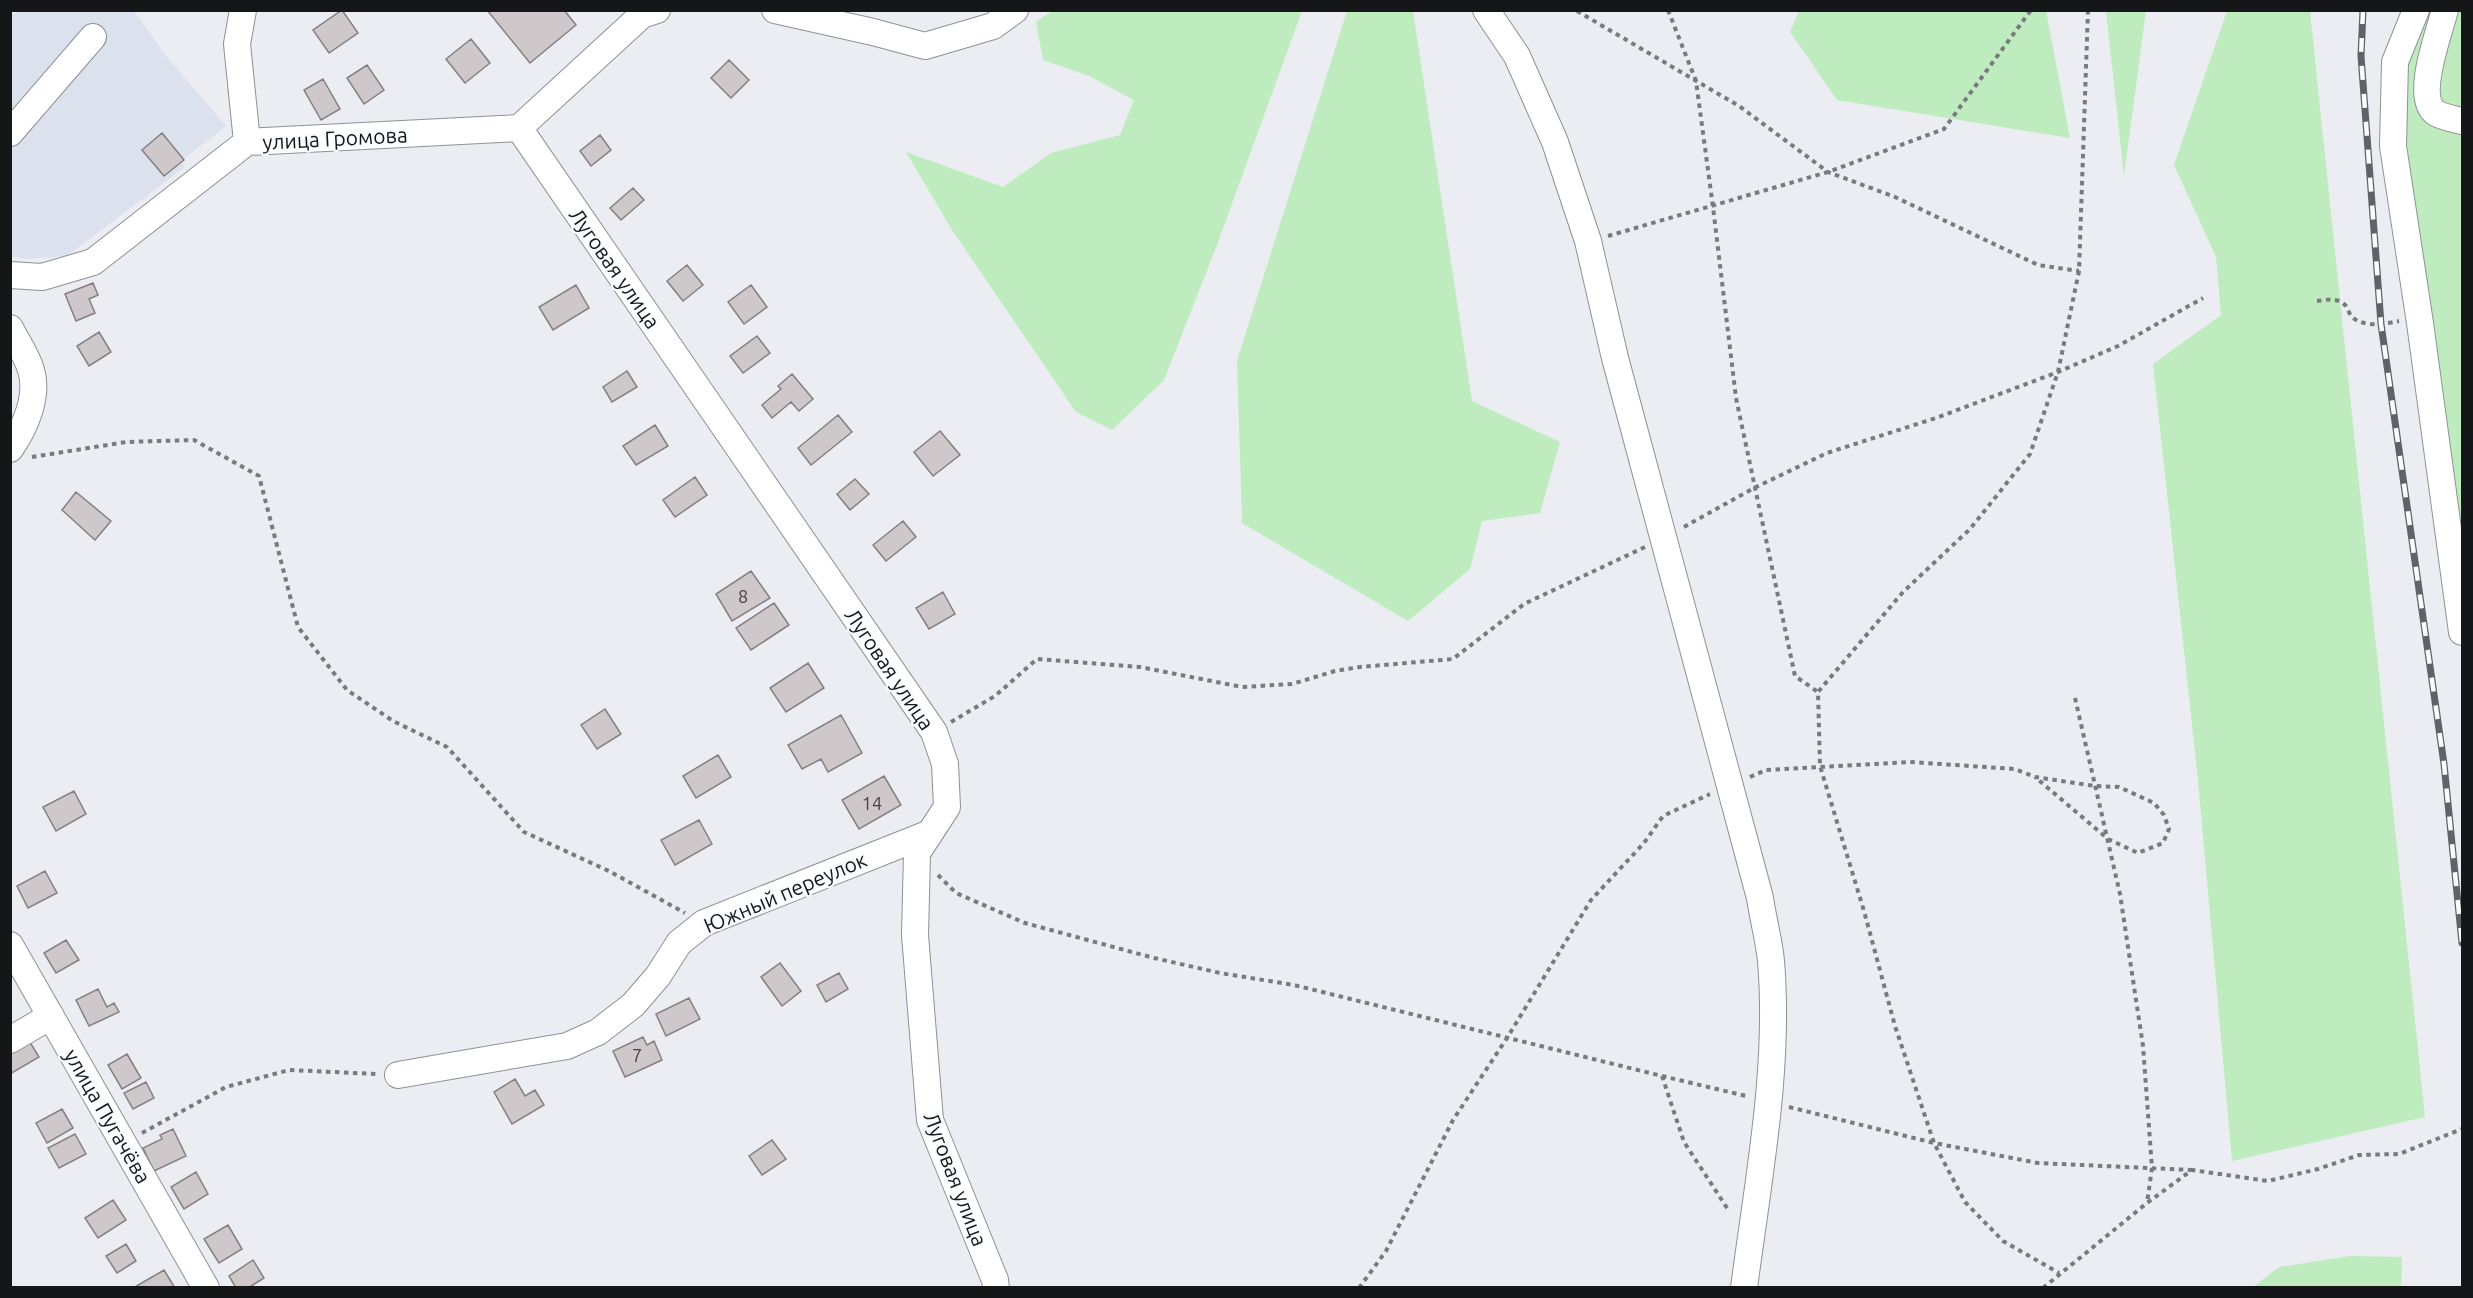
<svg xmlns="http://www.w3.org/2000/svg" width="2473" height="1298" viewBox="0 0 2473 1298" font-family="Ubuntu,sans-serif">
  <rect width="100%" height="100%" fill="#ebedf3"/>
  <path fill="#dbe1ed" d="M29 10 134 11 166 56 226 126 181 161 185 167 67 256 27 259 11 256 10 15Z"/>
  <path fill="#bfecbe" d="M1053 11H1302L1217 245 1164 380 1112 430 1076 412 952 230 906 152 1003 187 1051 153 1120 135 1134 100 1089 76 1043 60 1036 21Z
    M1347 11H1413L1472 401 1560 442 1540 513 1482 521 1470 569 1408 621 1242 523 1237 361Z
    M1799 11H2046L2070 138 1837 100 1790 32Z
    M2106 11H2146L2124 176Z
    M2227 11H2310L2425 1117 2232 1161 2198 780 2153 364 2221 315 2216 257 2174 165Z
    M2416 11H2462V632L2393 146Z
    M2350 1256 2402 1257 2401 1287H2253L2279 1267Z"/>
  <path fill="#cec8ca" stroke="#857f81" stroke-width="1.5" d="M342 10 358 33 329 53 313 30Z
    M487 10H564L576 25 530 63Z
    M471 39 490 63 465 83 446 59Z
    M729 60 749 80 731 98 711 78Z
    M367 65 384 90 364 104 347 78Z
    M323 79 340 109 321 120 304 90Z
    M162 133 184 160 164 176 142 150Z
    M600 135 611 150 591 166 580 151Z
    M633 188 644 200 621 220 610 208Z
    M687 265 703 285 683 301 667 281Z
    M93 283 98 295 89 299 95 313 76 321 65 294Z
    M576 285 589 308 553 330 539 307Z
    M751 285 767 307 744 324 728 302Z
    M99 332 111 352 89 366 77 346Z
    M757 336 770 353 743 373 730 356Z
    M627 371 637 387 612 402 603 387Z
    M792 374 813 399 799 411 791 402 772 418 762 405 781 389 778 386Z
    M838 415 852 432 811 465 798 448Z
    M655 425 668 446 636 465 623 446Z
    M940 431 960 455 933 476 914 452Z
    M695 477 707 495 675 517 663 500Z
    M855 479 869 494 850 510 837 494Z
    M76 492 111 521 95 540 62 510Z
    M903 521 916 537 886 561 873 545Z
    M751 571 770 598 732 621 716 594Z
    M943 592 955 614 929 629 916 608Z
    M774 603 789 625 751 650 736 628Z
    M808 663 824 688 786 712 770 688Z
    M605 709 621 734 597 749 581 725Z
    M841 715 862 753 828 772 821 759 802 769 788 745Z
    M718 755 731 777 696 798 683 776Z
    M884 776 901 805 859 829 842 800Z
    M74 791 86 814 56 831 43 807Z
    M699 820 712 844 675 865 661 840Z
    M45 871 57 893 28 908 17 886Z
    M66 940 79 960 56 973 44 953Z
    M780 963 801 991 782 1006 761 977Z
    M839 973 848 989 826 1002 817 985Z
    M98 989 107 1007 114 1003 119 1012 89 1026 76 1000Z
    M689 998 700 1019 666 1036 656 1014Z
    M643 1037 647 1045 654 1041 662 1060 625 1077 613 1051Z
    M28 1039 39 1057 10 1074V1049Z
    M127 1054 141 1078 122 1089 108 1065Z
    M515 1079 525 1096 535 1090 544 1105 512 1124 494 1092Z
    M146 1082 154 1098 133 1109 124 1093Z
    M62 1109 73 1128 47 1143 36 1123Z
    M173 1129 186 1156 154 1171 143 1148 162 1139 160 1135Z
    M75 1134 86 1154 59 1168 48 1148Z
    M772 1140 786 1159 762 1175 749 1156Z
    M196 1172 208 1194 184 1209 171 1187Z
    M113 1200 126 1220 98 1238 85 1218Z
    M228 1225 242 1249 219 1263 204 1239Z
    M126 1244 136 1261 117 1273 106 1256Z
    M253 1260 264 1278 248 1288H236L229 1276Z
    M164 1270 175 1288H133Z"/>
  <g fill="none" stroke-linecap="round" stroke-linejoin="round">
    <g stroke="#8e9196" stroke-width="28">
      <path id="minor" d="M243 10 237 44 247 142
        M775 10 873 32 925 46 993 26 1015 10
        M1486 10 1517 56 1555 142 1588 241 1615 358 1760 898C1763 919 1769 940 1771 961 1780 1069 1758 1180 1744 1288
        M2416 10 2395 62 2393 146 2420 323 2462 632
        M2445 10C2439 33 2414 98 2436 113 2442 117 2455 119 2462 121
        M519 128 934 732 945 764 947 807 917 853 915 935 930 1120 995 1280 996 1288
        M10 133 93 37
        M10 275 42 277 93 262 247 142 519 128 642 15 657 10
        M10 328C17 342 27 356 31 370 39 396 25 428 10 449
        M10 945 206 1288
        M10 1040 51 1016
        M398 1075 567 1046 598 1032 633 1005 658 976 679 943 704 923 930 833"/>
    </g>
    <path stroke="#787a7e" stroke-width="4" stroke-dasharray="4.5 4.5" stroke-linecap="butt" d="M1668 10 1696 81 1713 207 1736 398 1795 676 1818 692
      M2088 10 2079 271 2058 372 2030 454 1970 529 1903 592 1818 692 1820 766 1864 911 1895 1026 1934 1143 2038 1163 2192 1170
      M1577 11 1739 106 1828 172 1895 197 2038 265 2079 271
      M1608 236 1828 172 1944 129 2031 10
      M2317 301C2326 300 2337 297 2345 305 2348 308 2349 314 2352 317 2365 328 2384 324 2399 321
      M32 457 126 442 194 440 259 476 298 627 347 690 393 721 447 747 524 832 609 871 685 913
      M1684 527 1754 488 1827 453 1936 418 2058 372 2118 346 2203 298
      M2075 698 2120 894 2143 1046 2152 1168 2147 1203
      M951 722 995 696 1037 659 1140 667 1242 687 1292 684 1335 671 1360 667 1453 659 1524 604 1645 547
      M1750 777 1766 770 1910 762 2015 769 2035 777 2095 786 2119 787 2154 803 2164 815 2169 829 2163 843 2138 853 2108 839 2035 777
      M938 875 956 893 1025 923 1154 958 1220 973 1294 985 1662 1076 1684 1142 1729 1211
      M1662 1076 1746 1096
      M1789 1107 1934 1143 1965 1202 2003 1241 2059 1273
      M142 1133 226 1087 289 1070 376 1074
      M1359 1288 1386 1251 1453 1120 1507 1038 1591 900 1644 843 1663 816 1710 794
      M2043 1288 2147 1203 2192 1170 2268 1181 2318 1169 2359 1155 2399 1154 2462 1129"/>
    <use href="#minor" stroke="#fff" stroke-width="26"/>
    <g stroke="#616265" stroke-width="7">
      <path id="rail" d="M2363 10 2361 56 2381 324 2444 764 2462 943"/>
    </g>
    <use href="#rail" stroke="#f9fbff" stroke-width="4.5" stroke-dasharray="14" stroke-linecap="butt"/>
  </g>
  <g text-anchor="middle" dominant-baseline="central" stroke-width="4.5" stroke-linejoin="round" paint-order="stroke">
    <g font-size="18" fill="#434244">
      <text x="743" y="596">8</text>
      <text x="872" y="803">14</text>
      <text x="637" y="1055">7</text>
    </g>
    <g font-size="21" fill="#151618" stroke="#f9fbff">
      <text transform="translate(335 138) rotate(-3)">улица Громова</text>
      <text transform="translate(615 268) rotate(55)">Луговая улица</text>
      <text transform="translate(890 669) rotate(56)">Луговая улица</text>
      <text transform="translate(785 892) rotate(-23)">Южный переулок</text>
      <text transform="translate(108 1116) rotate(60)">улица Пугачёва</text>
      <text transform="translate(956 1179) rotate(69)">Луговая улица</text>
    </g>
  </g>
  <rect width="2473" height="1298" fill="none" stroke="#151618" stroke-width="24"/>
</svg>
